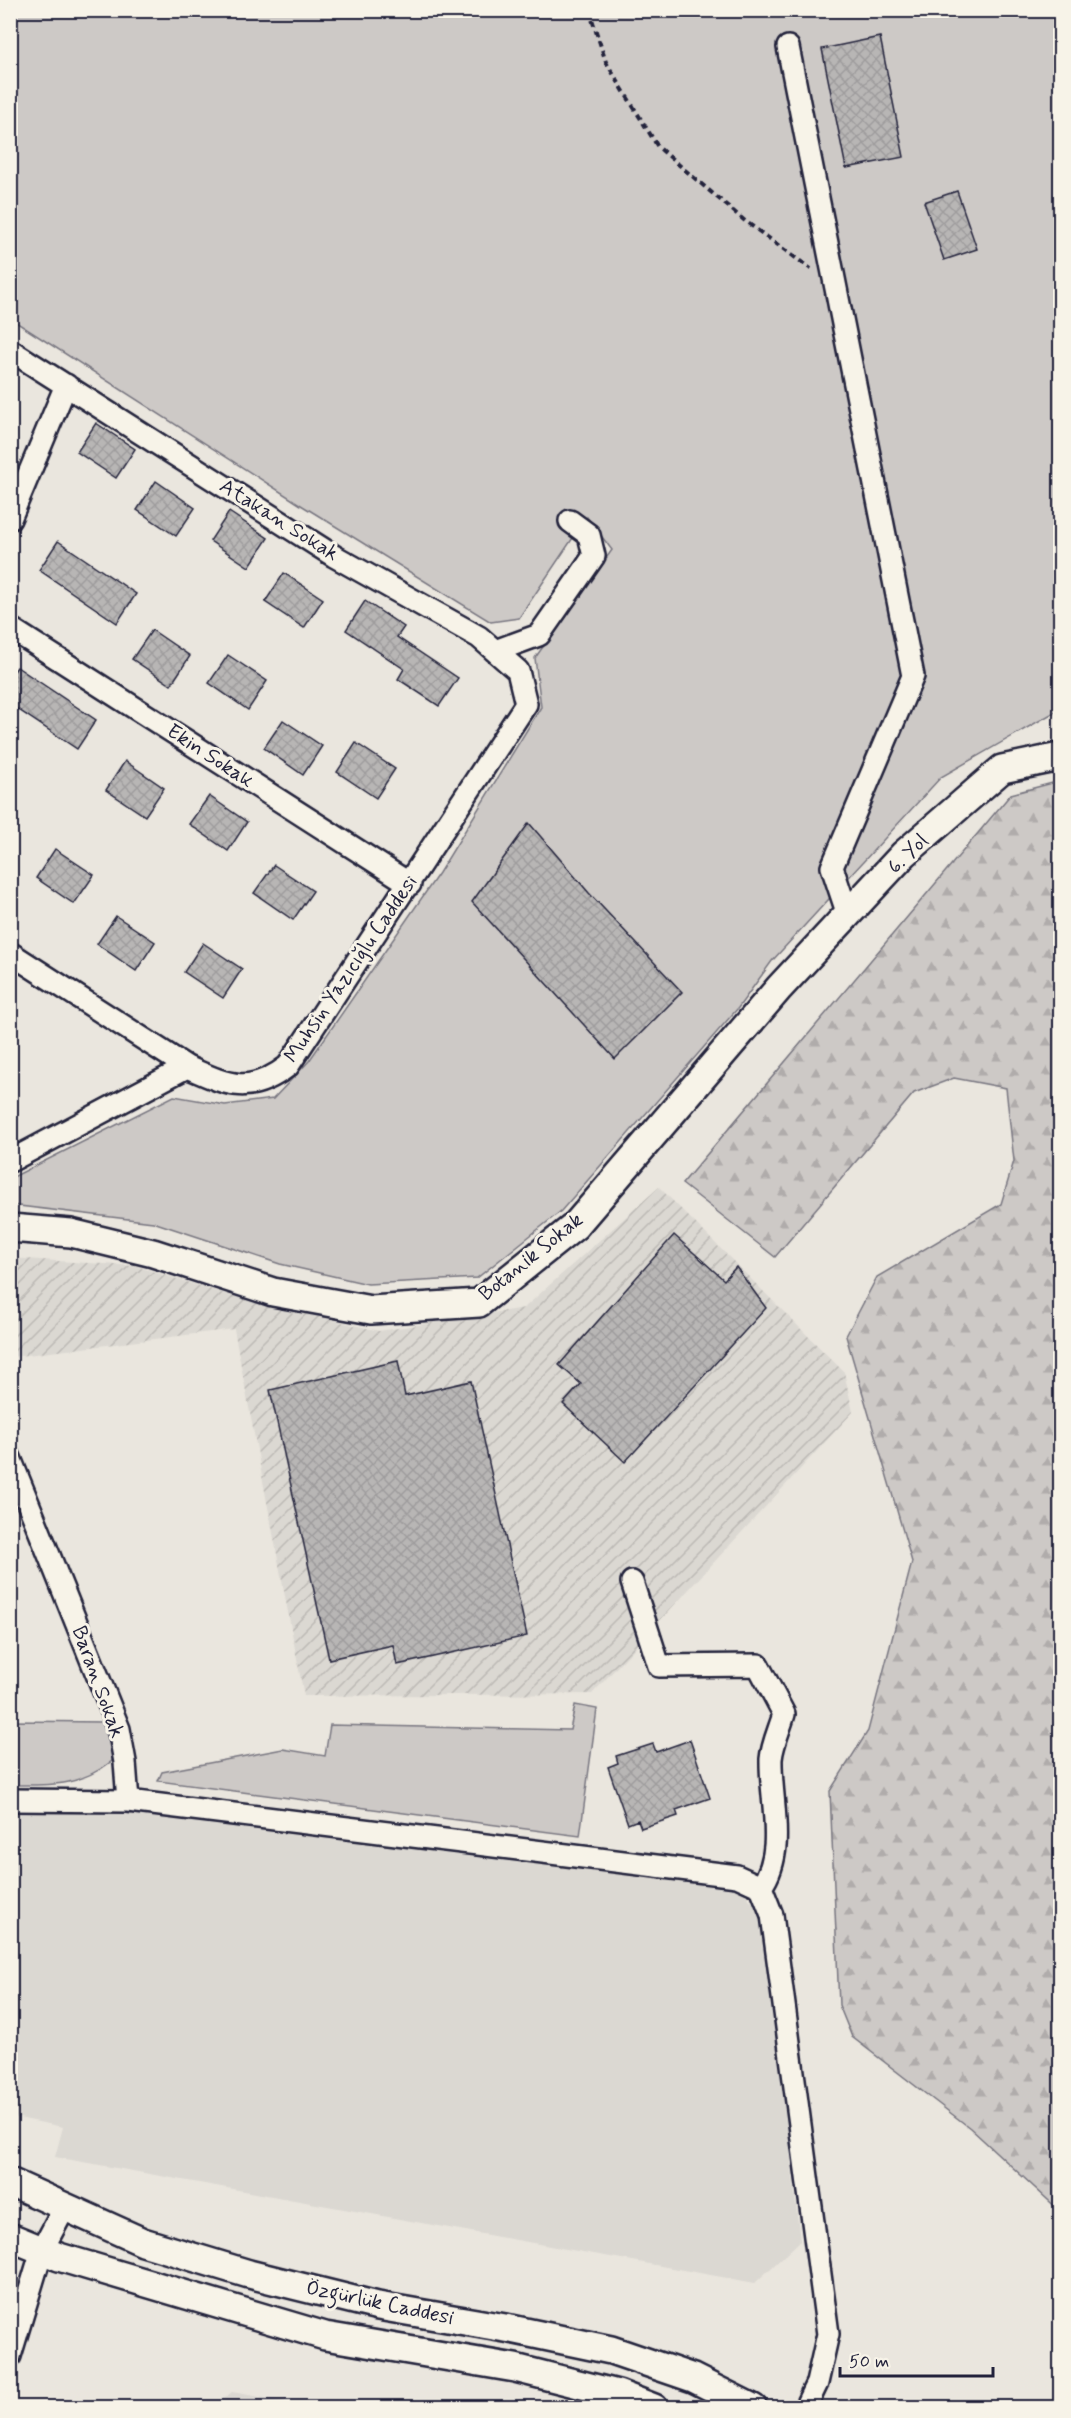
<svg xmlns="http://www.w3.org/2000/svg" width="1071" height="2418" viewBox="0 0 1071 2418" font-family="Mynerve,sans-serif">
  <defs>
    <pattern id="industrial-furrows" width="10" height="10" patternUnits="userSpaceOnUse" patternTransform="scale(1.5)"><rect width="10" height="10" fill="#dbd8d2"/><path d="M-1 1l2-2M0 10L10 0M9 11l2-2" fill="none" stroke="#bcb9b5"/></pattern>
    <pattern id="forest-firs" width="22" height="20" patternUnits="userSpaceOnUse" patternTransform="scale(1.5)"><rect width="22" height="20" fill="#cdc9c6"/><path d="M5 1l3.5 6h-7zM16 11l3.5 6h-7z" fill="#b0acab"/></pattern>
    <pattern id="building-cross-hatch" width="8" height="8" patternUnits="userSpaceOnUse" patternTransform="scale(1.5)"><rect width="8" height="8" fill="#b8b6b5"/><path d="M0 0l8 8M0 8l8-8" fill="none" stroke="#9e9c9d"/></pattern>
  </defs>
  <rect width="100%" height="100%" fill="#eae6de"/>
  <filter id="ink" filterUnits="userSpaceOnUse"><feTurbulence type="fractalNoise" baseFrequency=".0167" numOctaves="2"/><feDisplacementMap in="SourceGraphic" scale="12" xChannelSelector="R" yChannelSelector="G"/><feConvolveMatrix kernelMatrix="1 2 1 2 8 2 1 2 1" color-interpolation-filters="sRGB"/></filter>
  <g filter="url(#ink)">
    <path fill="#dbd8d2" d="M90 1809 738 1886 765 1917 800 2241 755 2283 55 2157 63 2127 14 2117 11 2110 10 1810Z
      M232 2392 315 2407H212Z"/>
    <path fill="url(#industrial-furrows)" d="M659 1187 844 1372 853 1412 592 1694 304 1696 234 1329 11 1357 10 1258 136 1266 228 1295 379 1331 524 1308Z"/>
    <path fill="#cdc9c6" stroke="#787680" stroke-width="1.5" d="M10 11H1060V709L941 777 772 961 738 1008 561 1211 477 1278 368 1284 280 1264 153 1222 11 1205V1178L174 1096 225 1105 273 1099 309 1061 439 873 541 707 535 658 612 550 587 517 519 618 491 622 301 505 11 319Z
      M575 1705 597 1709 580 1836 158 1781 162 1772 283 1749 325 1756 330 1725 570 1730Z
      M11 1721 102 1722 113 1753 112 1761C79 1787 51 1785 11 1785Z"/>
    <path fill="url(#forest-firs)" stroke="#787680" stroke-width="1.5" d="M1060 781V2211L970 2128 852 2037 839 2005 830 1791 868 1731 912 1562 846 1336 877 1277 1001 1204 1014 1161 1006 1088 954 1078 914 1093 775 1257 682 1184 1011 794Z"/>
    <path fill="url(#building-cross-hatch)" stroke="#22223b" stroke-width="1.5" d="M880 37 904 157 846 168 822 49Z
      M957 191 977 249 944 260 924 202Z
      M96 423 135 449 116 478 77 452Z
      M156 481 195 508 176 536 137 510Z
      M229 512 268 538 249 567 210 541Z
      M58 541 136 594 117 623 39 570Z
      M284 573 323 599 304 628 265 602Z
      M365 601 404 627 397 637 458 678 439 706 398 679 404 669 346 630Z
      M152 630 190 656 171 685 132 659Z
      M228 655 267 681 248 710 209 683Z
      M17 667 96 720 77 749 10 704V677Z
      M283 720 322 746 303 775 264 748Z
      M356 743 395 769 376 798 337 772Z
      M125 761 164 788 145 816 106 790Z
      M209 796 247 822 228 851 189 824Z
      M529 823 589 893 682 992 615 1059 472 902Z
      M55 849 94 875 74 904 36 878Z
      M274 865 313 891 293 920 254 893Z
      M116 916 155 942 136 971 97 944Z
      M203 943 242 969 223 998 184 972Z
      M674 1235 724 1280 736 1267 766 1308 625 1462 563 1404 581 1384 559 1365Z
      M398 1361 405 1396 471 1381 527 1636 397 1665 393 1645 329 1659 270 1390Z
      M690 1740 710 1798 676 1810 678 1816 641 1828 638 1820 628 1824 608 1767 618 1763 616 1756 653 1744 656 1752Z"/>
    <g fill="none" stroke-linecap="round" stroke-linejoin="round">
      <g stroke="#22223b" stroke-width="26">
        <path id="minor" d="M788 47 913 676 832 867 848 915
          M10 350 334 556 479 637 518 671 526 704 288 1066C249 1096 228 1085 187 1067L10 1161
          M10 519 66 385
          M10 628 410 884
          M495 651 539 635 594 556 589 535 570 521
          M10 953 187 1067
          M10 1458 119 1729 125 1762 128 1801 10 1800
          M632 1582 659 1666 758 1665 784 1714C780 1728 772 1745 771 1759 770 1801 787 1851 761 1887
          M128 1801 737 1876 761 1887 772 1915 828 2334 817 2383 805 2408
          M10 2356 42 2250 65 2207"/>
      </g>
      <g stroke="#22223b" stroke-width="32">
        <path id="major" d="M10 1228 71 1233 153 1253 273 1292 371 1310 479 1303 575 1226 779 988 904 854 1002 769 1060 757
          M10 2182 143 2242 249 2274 378 2306 511 2329 611 2350 693 2378 753 2408
          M10 2237 59 2257 325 2336 515 2368 618 2394 654 2408"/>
      </g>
      <path stroke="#22223b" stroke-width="4" stroke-dasharray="6 4.5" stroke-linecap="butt" d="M589 10 606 62 658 147 745 221 811 269"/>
      <use href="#minor" stroke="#f7f3e8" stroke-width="21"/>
      <use href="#major" stroke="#f7f3e8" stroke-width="27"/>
    </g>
  </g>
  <g text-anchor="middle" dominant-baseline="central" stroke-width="6" stroke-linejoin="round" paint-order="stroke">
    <g font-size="21" fill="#22223b" stroke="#f7f3e8">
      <text transform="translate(279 520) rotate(32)">Atakan Sokak</text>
      <text transform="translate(210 756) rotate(33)">Ekin Sokak</text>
      <text transform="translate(908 854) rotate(-44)">6. Yol</text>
      <text transform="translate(351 969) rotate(-56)">Muhsin Yazıcığlu Caddesi</text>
      <text transform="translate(531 1257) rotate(-39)">Botanik Sokak</text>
      <text transform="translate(98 1682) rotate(70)">Baran Sokak</text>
      <text transform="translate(380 2303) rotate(12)">Özgürlük Caddesi</text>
    </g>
  </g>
  <rect width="1071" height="2418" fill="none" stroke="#f7f3e8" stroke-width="36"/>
  <rect x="18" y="18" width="1035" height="2382" fill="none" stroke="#22223b" stroke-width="2" filter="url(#ink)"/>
  <path d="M840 2367v9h153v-9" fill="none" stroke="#22223b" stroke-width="3"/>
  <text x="849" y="2367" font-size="18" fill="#22223b" stroke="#f7f3e8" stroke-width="4.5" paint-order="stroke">50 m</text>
</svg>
